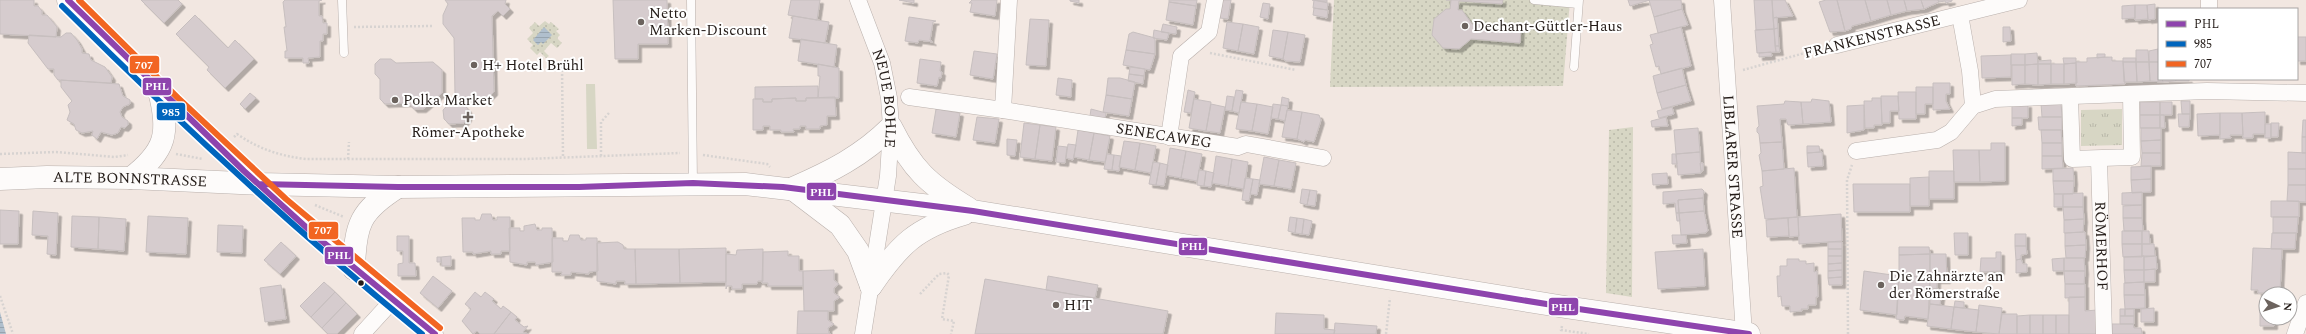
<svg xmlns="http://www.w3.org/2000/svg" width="2306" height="334" viewBox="0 0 2306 334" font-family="Spectral,serif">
  <defs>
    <pattern id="park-tufts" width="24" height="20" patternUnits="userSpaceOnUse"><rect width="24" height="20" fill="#d7d6c4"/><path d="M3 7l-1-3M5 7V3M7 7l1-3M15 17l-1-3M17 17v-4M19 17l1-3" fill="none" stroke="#b8b7a8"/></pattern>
    <pattern id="garden-dots" width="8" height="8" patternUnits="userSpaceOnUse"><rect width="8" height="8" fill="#d7d6c4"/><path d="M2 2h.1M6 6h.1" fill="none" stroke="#b8b7a8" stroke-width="1.8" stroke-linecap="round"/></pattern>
    <pattern id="water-rules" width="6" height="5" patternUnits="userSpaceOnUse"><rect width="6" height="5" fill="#b0bfcd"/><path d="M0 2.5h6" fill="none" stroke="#97a4af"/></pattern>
    <filter id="shadow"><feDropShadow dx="3.5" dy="3.5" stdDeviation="0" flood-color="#0004"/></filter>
  </defs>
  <rect width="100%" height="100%" fill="#f2e7e1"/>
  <path fill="#d7d6c4" d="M586 84H595L597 149H587Z"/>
  <path fill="url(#park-tufts)" d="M2122 109V145L2081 146V110Z"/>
  <path fill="url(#garden-dots)" d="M1334 0H1570L1563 86 1330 87Z
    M545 21 549 24 551 22 559 29 556 31 560 35 557 38 562 43 557 48 551 43 544 51 549 56 546 58 540 52 537 55 530 48 533 45 527 39 533 33 529 28 535 22 539 26Z
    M1633 127 1632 297 1606 293 1609 130Z"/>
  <path fill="url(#water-rules)" d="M544 27 552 35 543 44 541 42 538 45 533 40Z
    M0 312 6 334H0Z"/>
  <path fill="#d6ccce" stroke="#c7bfbf" filter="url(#shadow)" d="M0 0H34V6H38L42 11V15H47L57 27 56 37 0 34Z
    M141 0H178L182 4 164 23Z
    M285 0H322L319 1V16H322L323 23H327V34H323V41H320V57L308 58 309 63H303V58H285V51H287L284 27H286L283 2Z
    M445 0H506L505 4 510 9 503 16 498 11 492 16 494 92 489 97 458 98 455 95 454 38 443 24V15L448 4Z
    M613 0H667L668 44H638V59H615Z
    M791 0H820L817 20 788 15Z
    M899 0H914V3Z
    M972 0H997L995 16 970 12 972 3H969Z
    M1070 0H1079V3L1070 1Z
    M1169 0H1197L1196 6 1169 2Z
    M1223 0H1231L1228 19 1220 18Z
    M1312 0H1327V2Z
    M1314 0 1328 3 1327 10 1313 8Z
    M1446 0H1503L1502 4 1459 1 1458 10H1462L1472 24 1521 28 1520 43 1471 39 1459 49 1443 48 1432 35 1434 19 1446 9H1450L1451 0Z
    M1628 0H1650L1630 6Z
    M1649 0H1681L1682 9 1654 17Z
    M1754 0H1772L1774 29 1756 30Z
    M1772 0H1785L1793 16 1773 18Z
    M1826 0H1837L1845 31 1830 32 1819 2Z
    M1837 0H1865L1871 21 1852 26 1851 29 1845 31Z
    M1865 0H1887L1891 15 1871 21Z
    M1887 0H1904L1907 11 1891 15Z
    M1904 0H1921L1924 9 1907 11Z
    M1921 0H1938L1939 2 1924 9Z
    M1938 0H1952V1L1946 3 1945 1 1939 2Z
    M1169 2 1196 6 1193 25 1166 20Z
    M1263 3 1270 4 1268 19 1260 17Z
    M2155 4V19L2148 20 2147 5Z
    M2135 5V18L2122 19V6Z
    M2135 5H2147L2148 19 2135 20Z
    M1314 8 1328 10 1327 18 1313 15Z
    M1682 9 1688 25 1658 33 1654 17Z
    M195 15 228 48 235 40 254 59 225 88 207 70 209 67 176 34Z
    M793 16 829 22 825 43 789 38Z
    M909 17 936 21 933 22 930 40 933 42 919 40 918 43 905 41Z
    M1777 17 1778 28 1774 29 1773 18Z
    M1030 19 1049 20 1046 66 1026 65Z
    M1227 22 1243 24 1238 51 1223 48Z
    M1163 24 1177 27 1176 34 1161 32Z
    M1243 24 1259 27 1254 54 1238 51Z
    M1681 27 1691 66 1661 74 1659 66 1656 67 1650 45 1653 44 1650 35Z
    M2003 27H2010L2011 41 2003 42Z
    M1778 28 1779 46H1775L1774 29Z
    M1774 29 1776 52 1757 53 1755 30Z
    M1154 30 1169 33 1167 40 1153 38Z
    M1273 30 1288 32 1283 59 1269 56Z
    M1133 32 1155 38V54L1126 50 1129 34Z
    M1288 32 1305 35 1300 62 1286 61 1283 59Z
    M66 33H71L77 40 82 49V53L89 54 91 60 105 67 112 77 111 83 58 80 54 75V69H48L28 43 29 35 61 37Z
    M2297 37H2306V61H2297Z
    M801 39 837 45 834 67 798 61Z
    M1775 46H1779L1780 52H1776Z
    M2158 49 2159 62H2149V51Z
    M1126 50 1155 54 1150 70 1123 65Z
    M2136 50H2148L2149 62H2136Z
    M974 51 997 54 993 79 970 75Z
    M1771 52 1772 56 1759 57V53Z
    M2037 53 2038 64 2025 65V54Z
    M2011 54H2025V65H2011Z
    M2097 54H2105V57L2097 58Z
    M2011 55V77L1982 78 1981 56Z
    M2112 57V61H2123L2125 84 2076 86V62H2087V58Z
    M2063 58H2076V63L2064 64Z
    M2123 58H2136V62H2123Z
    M380 59H391L396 63 433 62 442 70V93L423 109H414L408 103 385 104 380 99V79L375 74V64Z
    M920 59 941 62 940 71 942 72 941 78 939 77 937 86 917 83Z
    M2051 60V64H2038V61Z
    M2123 62H2136L2137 82H2124Z
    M2136 62H2149L2150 81 2137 82Z
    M2149 62H2159V79H2162L2163 82 2150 81Z
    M2076 63 2077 83 2064 84V64Z
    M818 64 839 68V98H818L820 76H818Z
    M2038 64V85L2025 84V65Z
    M2038 64H2051V84L2038 85Z
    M2051 64H2064V84H2051Z
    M2012 65H2025V84L2012 85Z
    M1130 67 1145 69 1144 76 1129 74Z
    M1682 68 1686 85 1657 93 1653 76Z
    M1129 74 1144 76 1143 84 1128 81Z
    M1058 78 1072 80 1071 97 1056 95Z
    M1108 78H1120L1135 82 1132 99 1106 95Z
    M2162 79H2175L2176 81 2163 82Z
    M2175 79H2189V81H2176Z
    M61 80 119 84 123 96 130 100V104L123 107 120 112 122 117 128 121V125L125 128 121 127 118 133 112 135 101 132 97 139 92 135 93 131 82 133 76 130 74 124 67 120 70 112 68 105 72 101 61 87Z
    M1933 83H1950V94H1946V101L1950 109 1933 110Z
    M1686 85 1691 101 1662 109 1657 93Z
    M818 86V98H806V101H796V98L772 99V102H763V99H755V87Z
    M1916 87H1933V104H1925V114H1916Z
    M1188 90 1195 92 1191 113 1184 112Z
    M1236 90 1243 91 1239 113 1232 111Z
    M1898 92H1916V119H1899Z
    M250 93 256 98 245 109 240 104Z
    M1106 95 1132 99 1129 116 1103 112Z
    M1227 96 1234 97 1232 111 1225 110Z
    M1881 96H1898L1899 111H1890V123H1882Z
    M835 97 836 116H827V125L820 126V129H806V126H800V129H793L794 132H781V130H770V126H763V130H753V99H763V102H772V99L796 98V101H806V98Z
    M1282 97 1289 99 1288 106 1281 105Z
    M1872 98H1881L1882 125H1874V128H1865L1864 101H1872Z
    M1194 99 1211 102 1206 131 1189 128Z
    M1812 99 1829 101 1831 122 1803 124 1801 102H1811Z
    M1785 101 1801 102 1803 124 1788 125 1786 119H1780L1782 142 1760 143 1759 134 1757 132V128L1759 126 1757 106 1784 104Z
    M2181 101H2190V114H2182Z
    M1241 102 1257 104 1252 131 1236 129Z
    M2140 102H2160V115H2140Z
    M2160 102H2172V115H2160Z
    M463 104 468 109V118L464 123 449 124 444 119 443 110 448 105Z
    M1211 104 1225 107 1220 133 1206 131Z
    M1257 104 1273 107 1268 134 1252 131Z
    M1273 104 1281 105 1278 119 1271 118Z
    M2028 104V118H2012V105Z
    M2041 104H2061L2062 117H2042Z
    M1281 105 1288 106 1285 121 1278 119Z
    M1864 105V130L1847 133V106Z
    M1672 107 1674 114 1659 118 1657 111Z
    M936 109 960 113 956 137 932 133Z
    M1091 109 1106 113 1105 119 1090 116Z
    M1287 110 1302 112 1297 139 1282 137Z
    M1302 112 1319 115 1321 120 1314 142 1305 140 1304 142 1297 139Z
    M2265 112V134H2253V138H2243L2242 113Z
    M2220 113V135L2198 136 2197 114Z
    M2220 113H2242L2243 135H2230L2231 138 2220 139Z
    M2178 114H2190L2189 127H2179Z
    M2140 115H2160V128H2140Z
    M2160 115H2164L2165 128H2160Z
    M977 117 999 119 995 143 973 140Z
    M1666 117 1668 126 1652 127 1651 121Z
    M2038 117H2062V130H2039Z
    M2012 118H2022V125L2012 126Z
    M2303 120H2306V137H2302Z
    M1024 123 1040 125 1035 159 1020 157Z
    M2271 123H2279L2278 137H2271Z
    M2265 124H2271V138H2265Z
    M1040 125 1056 127 1052 161 1035 159Z
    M1698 128 1700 152 1676 154 1674 130Z
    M2141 128H2161V140L2141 141Z
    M1078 130 1094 133 1089 160 1074 157Z
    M2041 130H2061L2062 143H2042Z
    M1094 133 1110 136 1105 162 1089 160Z
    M2302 137H2306V153H2302Z
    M1007 139 1017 140 1015 156 1007 155Z
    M2161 140V153H2142L2141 141Z
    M1124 141 1140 143 1135 170 1119 167Z
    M1782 142 1784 169 1762 171 1759 155 1761 153 1760 143Z
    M1140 143 1156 146 1151 173 1135 170Z
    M1991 143H2005V181L1980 182 1979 150H1991Z
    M2042 143H2062V156H2042Z
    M1068 144 1076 145 1073 160 1066 158Z
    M1058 146 1067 147 1065 163 1056 162Z
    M1807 146H1819L1820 152 1807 153Z
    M1170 148 1186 151 1181 178 1166 175Z
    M1953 150H1979L1980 182H1954Z
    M1186 151 1202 154 1197 181 1181 178Z
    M1700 152 1701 173 1678 175 1676 154Z
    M1822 152 1823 166 1808 167 1807 153Z
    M2288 152 2306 153V169H2288Z
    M2142 153H2161V166H2141Z
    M1107 154 1114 155 1112 170 1104 169Z
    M1672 154H1676L1677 164H1672Z
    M1114 155 1121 156 1119 171 1112 170Z
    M1216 156 1232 159 1228 186 1212 183Z
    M2042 156H2062L2063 168 2042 169Z
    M1264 157 1279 160 1274 186 1259 184Z
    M1232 159 1248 162 1244 189 1228 186Z
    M1279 160 1296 163 1291 189 1274 186Z
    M1153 162 1160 163 1156 185 1149 184Z
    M1160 163 1168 165 1164 186 1156 185Z
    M1700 163H1703V171H1701Z
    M2151 166V179L2131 180V167Z
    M1794 168 1797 217 1765 219 1760 187 1763 186 1762 171Z
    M2073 168 2074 181H2053V169Z
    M2288 169H2306V185H2288Z
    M1199 170 1206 171 1204 186 1197 185Z
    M1206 171 1214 173 1211 187 1204 186Z
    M1929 171H1954V199H1929Z
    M1667 173 1668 184 1653 185 1652 174Z
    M1929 177V206H1910V178Z
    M1245 178 1253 179 1249 201 1242 200Z
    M1253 179 1260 180 1257 195 1250 194Z
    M2151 179V192L2132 193 2131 180Z
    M2053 181H2074L2073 194H2054Z
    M1853 184H1910V212H1854Z
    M2288 185H2306V202L2287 201Z
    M1302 189 1310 190 1307 205 1300 203Z
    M1702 189 1704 191 1703 198 1678 200 1679 213H1676L1675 203 1663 204V192Z
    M1310 190 1317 191 1315 206 1307 205Z
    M2142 192V205H2122V193Z
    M2083 193V207H2063V194Z
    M2054 194H2063V207H2054Z
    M1703 198 1704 211 1679 213 1678 200Z
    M2271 201H2299V217H2271Z
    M2142 205V218H2123V206Z
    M2063 207H2083L2084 219 2064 220Z
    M0 210 19 211 18 244H0Z
    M33 211 58 213 56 255 47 254 48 236 32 235Z
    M1704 211 1708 231 1705 233 1681 235 1679 213Z
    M1676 213H1679L1680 221H1677Z
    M482 214H491L493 220H497V217H510V251H501V254H491V251L473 254V252H463L462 218H475V220H480Z
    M1841 214 1842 241 1799 244 1798 217Z
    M72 216 99 217 98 249 71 247Z
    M148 216 188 218 186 254 146 252Z
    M99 217 126 219 124 251 98 249Z
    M1290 217 1297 218 1295 233 1288 231Z
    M1798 217 1799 236 1789 237 1788 218Z
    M2273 217H2298L2297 233H2273Z
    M1297 218 1304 219 1302 234 1295 233Z
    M1788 218 1789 236 1767 237 1766 220Z
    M2123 218H2142L2143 231H2124Z
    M1304 219 1312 221 1309 235 1302 234Z
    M2084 219 2083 232 2064 233V220Z
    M535 224 537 230H542V228H552L553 262 536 265 535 262H527V265L510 262 509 228H520V231H524V226Z
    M218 225 243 226 242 253 217 252Z
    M2122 231H2142V244H2122Z
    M2142 231H2149L2150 244H2142Z
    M2085 232 2086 245 2065 246V233Z
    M1954 233H1968V255H1955Z
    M2272 233H2296L2295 249H2271Z
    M2015 234H2026V246H2015Z
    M570 235H579L581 240H586V238H597L598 271 589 272V274L571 272V275H561L562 272H552V238H563V241H568Z
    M1672 235H1686L1687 243 1673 244Z
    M397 236H409V263H415L416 276H398V264L403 263V251H397Z
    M281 242 296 256 280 274 264 260Z
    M618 242 623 245 624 249H635L636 284H625V281H616V284L597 281V243Z
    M1828 242H1842V249H1828Z
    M2122 244H2142V257H2123Z
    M2142 244H2154L2155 256H2142Z
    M2086 245 2085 258H2066L2065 246Z
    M2015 246H2026L2027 254 2021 255V259L2016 260Z
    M1899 247H1929L1930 254 1899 255Z
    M726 248V282L680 283 679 249Z
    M2253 248 2282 249 2280 293H2258V290H2251Z
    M635 249H679L680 283 636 284Z
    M763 249V281H758L757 284H742V289H732V286H727L726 289V254L736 255 737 250Z
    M1703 249 1705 286 1658 289 1655 252Z
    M1828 249H1842V256H1828Z
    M788 251V256H799V271H803V286H768V283H762L763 252Z
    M1996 252H2001V271L1980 272 1981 258H1996Z
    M1930 254H1946L1947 280H1930Z
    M1930 254V280L1909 275V277L1899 276V255Z
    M451 256V266H442L441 257Z
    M1828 256H1842V263L1828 264Z
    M2156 256 2157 269 2144 270V257Z
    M437 257H441V262H437Z
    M2124 257 2144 256V270H2124Z
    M2064 258H2084L2085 271H2064Z
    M2064 258V271H2053L2052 259Z
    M1787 259H1799V261H1806V264L1814 263V272L1817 271 1818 297H1816V305H1808V309H1801L1802 311 1790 312V306H1782L1781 296 1778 297 1777 276H1780V266H1787Z
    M2021 259 2023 264H2027V272L2016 273V260Z
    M1842 263V270L1828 271V264Z
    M2155 269V282H2144V270Z
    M834 270V280L839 284 834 288V293L840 297 834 301V311H804L803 271Z
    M1842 270V277L1828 278V271Z
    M2124 270H2144V282L2125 283Z
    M1864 271 1899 276 1897 315 1860 310Z
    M2064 271H2085L2084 284H2065Z
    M1909 275 1930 280 1928 319 1905 316 1904 320 1896 319 1899 276 1909 277Z
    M433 276 452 291 438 308 420 293Z
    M1048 276 1098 285 1095 298 1046 290Z
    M1842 277V285H1829L1828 278Z
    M985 279 1168 311 1163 334H975Z
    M1930 280H1937V289L1930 288Z
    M324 282 335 292 311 317 300 306Z
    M2144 282 2145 295H2124V283Z
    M2065 284H2085V297L2065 298Z
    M281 285 286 319 265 322 260 288Z
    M1930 288 1942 290 1940 305 1930 304Z
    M335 292 346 303 322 328 311 317Z
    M475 292 481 297 485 292 494 299 492 301 501 309 503 306 511 312 494 334H480L477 331 473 334 462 321 471 309 465 304Z
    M2124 295H2145V308L2125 309Z
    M2069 297H2085V311L2097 310 2098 334H2069Z
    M1955 301 1964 302V308L1954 307Z
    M346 303 357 314 337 334H328L322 328Z
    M1930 304 1954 307 1951 329 1927 326Z
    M2260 304 2266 305V318H2274V326H2260Z
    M1979 305 2002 308 1999 334 1976 332Z
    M1954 307 1979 310 1976 332 1951 329Z
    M2154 308V322H2141V309Z
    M2120 309H2125V316H2120Z
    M2125 309H2134V316H2125Z
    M798 311H828V320L834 324 828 328 829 333 831 334H797Z
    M511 312 517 317 515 320 524 327 528 326 523 332 528 334H494Z
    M1276 313 1324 315V329L1335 330 1334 334H1275Z
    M2002 314H2017V334H1999Z
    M2030 315V334H2017V316Z
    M2030 315H2043V334H2030Z
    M2043 315H2056V334H2043Z
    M2056 315H2069V334H2056Z
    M2120 316H2134V324H2120Z
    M1335 323 1377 326 1376 334H1334Z
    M2112 324H2133L2134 328H2141L2142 334H2112Z"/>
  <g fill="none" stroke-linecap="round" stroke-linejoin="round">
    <g stroke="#b9b0ac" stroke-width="9">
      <path id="lane" d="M342 0 344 53
        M691 0 693 183
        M1534 0 1578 4
        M1574 67 1579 0"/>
    </g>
    <g stroke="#b9b0ac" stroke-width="17">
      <g id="street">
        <path id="s1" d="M858 0 882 63 889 98 891 127 888 176 863 334"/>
        <path id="s2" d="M1722 0 1744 334"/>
        <path d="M2209 9V0"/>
        <path d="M1960 15 1970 71 1973 106"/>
        <path d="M1837 45 2019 0"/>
        <path d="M909 97 1003 110 1009 0"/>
        <path d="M2070 97 2072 159 2132 157 2131 94"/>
        <path id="s3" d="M1003 110 1238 147 1246 144 1323 158"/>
        <path d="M1169 137 1181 56 1209 32 1215 0"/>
        <path d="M1856 151 1937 140 1951 132 1973 106 1995 99 2207 91 2306 93"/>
        <path id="s4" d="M2099 159 2104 334"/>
        <path d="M259 184 354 269 435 334"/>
        <path d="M362 334 393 300"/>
        <path d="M2295 334 2306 303"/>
      </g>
    </g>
    <g stroke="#b9b0ac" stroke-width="23">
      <g id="secondary">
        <path d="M68 0 159 91 259 184"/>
        <path d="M131 178C166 151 170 133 159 91"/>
        <path id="s5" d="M0 179 47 177 131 178 259 184 398 187 745 184 973 211 1565 307 1749 334"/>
        <path d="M793 188C830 172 862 156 891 127 912 169 928 184 968 208"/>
        <path d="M794 190 840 225 858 251 871 286"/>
        <path d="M354 269C355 224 360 211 398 187"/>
        <path d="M871 286C899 245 916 228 964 214"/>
      </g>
    </g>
    <path stroke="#d7d3d1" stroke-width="2.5" stroke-dasharray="2 2" stroke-linecap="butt" d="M354 27 432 26
      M1210 53 1296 70
      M562 66 563 157
      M1743 70 1823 48
      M234 137 237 134C259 149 280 156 306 159H526L680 153
      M0 154 56 152 115 157 128 155
      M176 154 203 159
      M703 155 767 164 770 167
      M601 156V122L609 113
      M348 159 349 142
      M315 205 344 217
      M920 294 939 274 947 273 949 275 942 319 954 321 951 334
      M0 296 13 334
      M1562 326 1561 330 1589 334
      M1386 334 1390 298
      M1848 334 1847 180 1852 165"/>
    <use href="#lane" stroke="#fdfbfa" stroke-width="8"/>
    <use href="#street" stroke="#fdfbfa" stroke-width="16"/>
    <use href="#secondary" stroke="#fdfbfa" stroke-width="22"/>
    <g stroke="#fff" stroke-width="9">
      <path id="bus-1" d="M68 0 244 171 317 237 435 334
        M259 184 398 187H579L693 183 783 187 973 211 1565 307 1749 334"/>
    </g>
    <g stroke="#fff" stroke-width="9">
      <path id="bus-2" d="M62 6C177 121 296 231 422 334"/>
    </g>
    <g stroke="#fff" stroke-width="9">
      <path id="bus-3" d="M79 0 178 98 286 199 440 328"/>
    </g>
    <use href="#bus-1" stroke="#8e44ad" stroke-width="6"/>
    <use href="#bus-2" stroke="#0065bd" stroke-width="6"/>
    <use href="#bus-3" stroke="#f26522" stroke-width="6"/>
  </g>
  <g fill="#6c635e" stroke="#fff" stroke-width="1.5">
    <circle cx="641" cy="22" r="4"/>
    <circle cx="1465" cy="26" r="4"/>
    <circle cx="474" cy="65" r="4"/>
    <circle cx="395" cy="100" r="4"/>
    <path d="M466 111h4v4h4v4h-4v4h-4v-4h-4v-4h4z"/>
    <circle cx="1881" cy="285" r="4"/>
    <circle cx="1056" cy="305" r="4"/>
  </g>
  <circle fill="#241c18" stroke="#fff" stroke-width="1.5" cx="361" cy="283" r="3.5"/>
  <g text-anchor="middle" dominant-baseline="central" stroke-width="4" stroke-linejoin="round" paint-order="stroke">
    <g font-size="15" fill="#241c18" stroke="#fff" text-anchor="start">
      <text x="649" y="13">Netto<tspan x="649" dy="17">Marken-Discount</tspan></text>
      <text x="1473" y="26">Dechant-Güttler-Haus</text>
      <text x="482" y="65">H+ Hotel Brühl</text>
      <text x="403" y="100">Polka Market</text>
      <text x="468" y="132" text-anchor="middle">Römer-Apotheke</text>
      <text x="1889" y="276">Die Zahnärzte an<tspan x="1889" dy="17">der Römerstraße</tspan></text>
      <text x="1064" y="305">HIT</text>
    </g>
    <g font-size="15" fill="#241c18" stroke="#fff">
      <text transform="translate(1872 37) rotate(-14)">FRANKENSTRASSE</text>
      <text stroke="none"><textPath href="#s1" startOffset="103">NEUE BOHLE</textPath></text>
      <text stroke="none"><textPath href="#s3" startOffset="163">SENECAWEG</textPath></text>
      <text stroke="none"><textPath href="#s2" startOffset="167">LIBLARER STRASSE</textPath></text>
      <text stroke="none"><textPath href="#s5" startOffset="130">ALTE BONNSTRASSE</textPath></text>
      <text stroke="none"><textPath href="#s4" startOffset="87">RÖMERHOF</textPath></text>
    </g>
  </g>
  <g stroke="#fff" stroke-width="1.5">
    <rect x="129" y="55" width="31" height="19" rx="4" fill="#f26522"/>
    <rect x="142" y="77" width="30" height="19" rx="4" fill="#8e44ad"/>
    <rect x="156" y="102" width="30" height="19" rx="4" fill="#0065bd"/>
    <rect x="806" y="182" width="31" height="19" rx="4" fill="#8e44ad"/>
    <rect x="308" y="221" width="31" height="19" rx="4" fill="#f26522"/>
    <rect x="1178" y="237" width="30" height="19" rx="4" fill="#8e44ad"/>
    <rect x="324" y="246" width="30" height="19" rx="4" fill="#8e44ad"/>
    <rect x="1548" y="297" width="31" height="19" rx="4" fill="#8e44ad"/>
  </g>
  <g font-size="11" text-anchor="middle" font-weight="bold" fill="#fff">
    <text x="144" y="69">707</text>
    <text x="157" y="90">PHL</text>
    <text x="171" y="116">985</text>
    <text x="822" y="196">PHL</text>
    <text x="323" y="234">707</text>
    <text x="1193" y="250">PHL</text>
    <text x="339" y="259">PHL</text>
    <text x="1563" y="311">PHL</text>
  </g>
  <rect x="2158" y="8" width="140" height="72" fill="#ffffff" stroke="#a7a4a3"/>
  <rect x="2166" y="21" width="20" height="6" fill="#8e44ad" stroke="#a7a4a3"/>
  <text x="2194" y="28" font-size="12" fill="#241c18">PHL</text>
  <rect x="2166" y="41" width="20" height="6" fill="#0065bd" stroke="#a7a4a3"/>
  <text x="2194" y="48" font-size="12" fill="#241c18">985</text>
  <rect x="2166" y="61" width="20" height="6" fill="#f26522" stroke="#a7a4a3"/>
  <text x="2194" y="68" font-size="12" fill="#241c18">707</text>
  <g transform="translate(2278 306) rotate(94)"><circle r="19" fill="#ffffff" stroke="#a7a4a3"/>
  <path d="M0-3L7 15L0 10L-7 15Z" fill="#6c635e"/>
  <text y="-6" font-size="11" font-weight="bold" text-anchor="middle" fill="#241c18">N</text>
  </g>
</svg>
